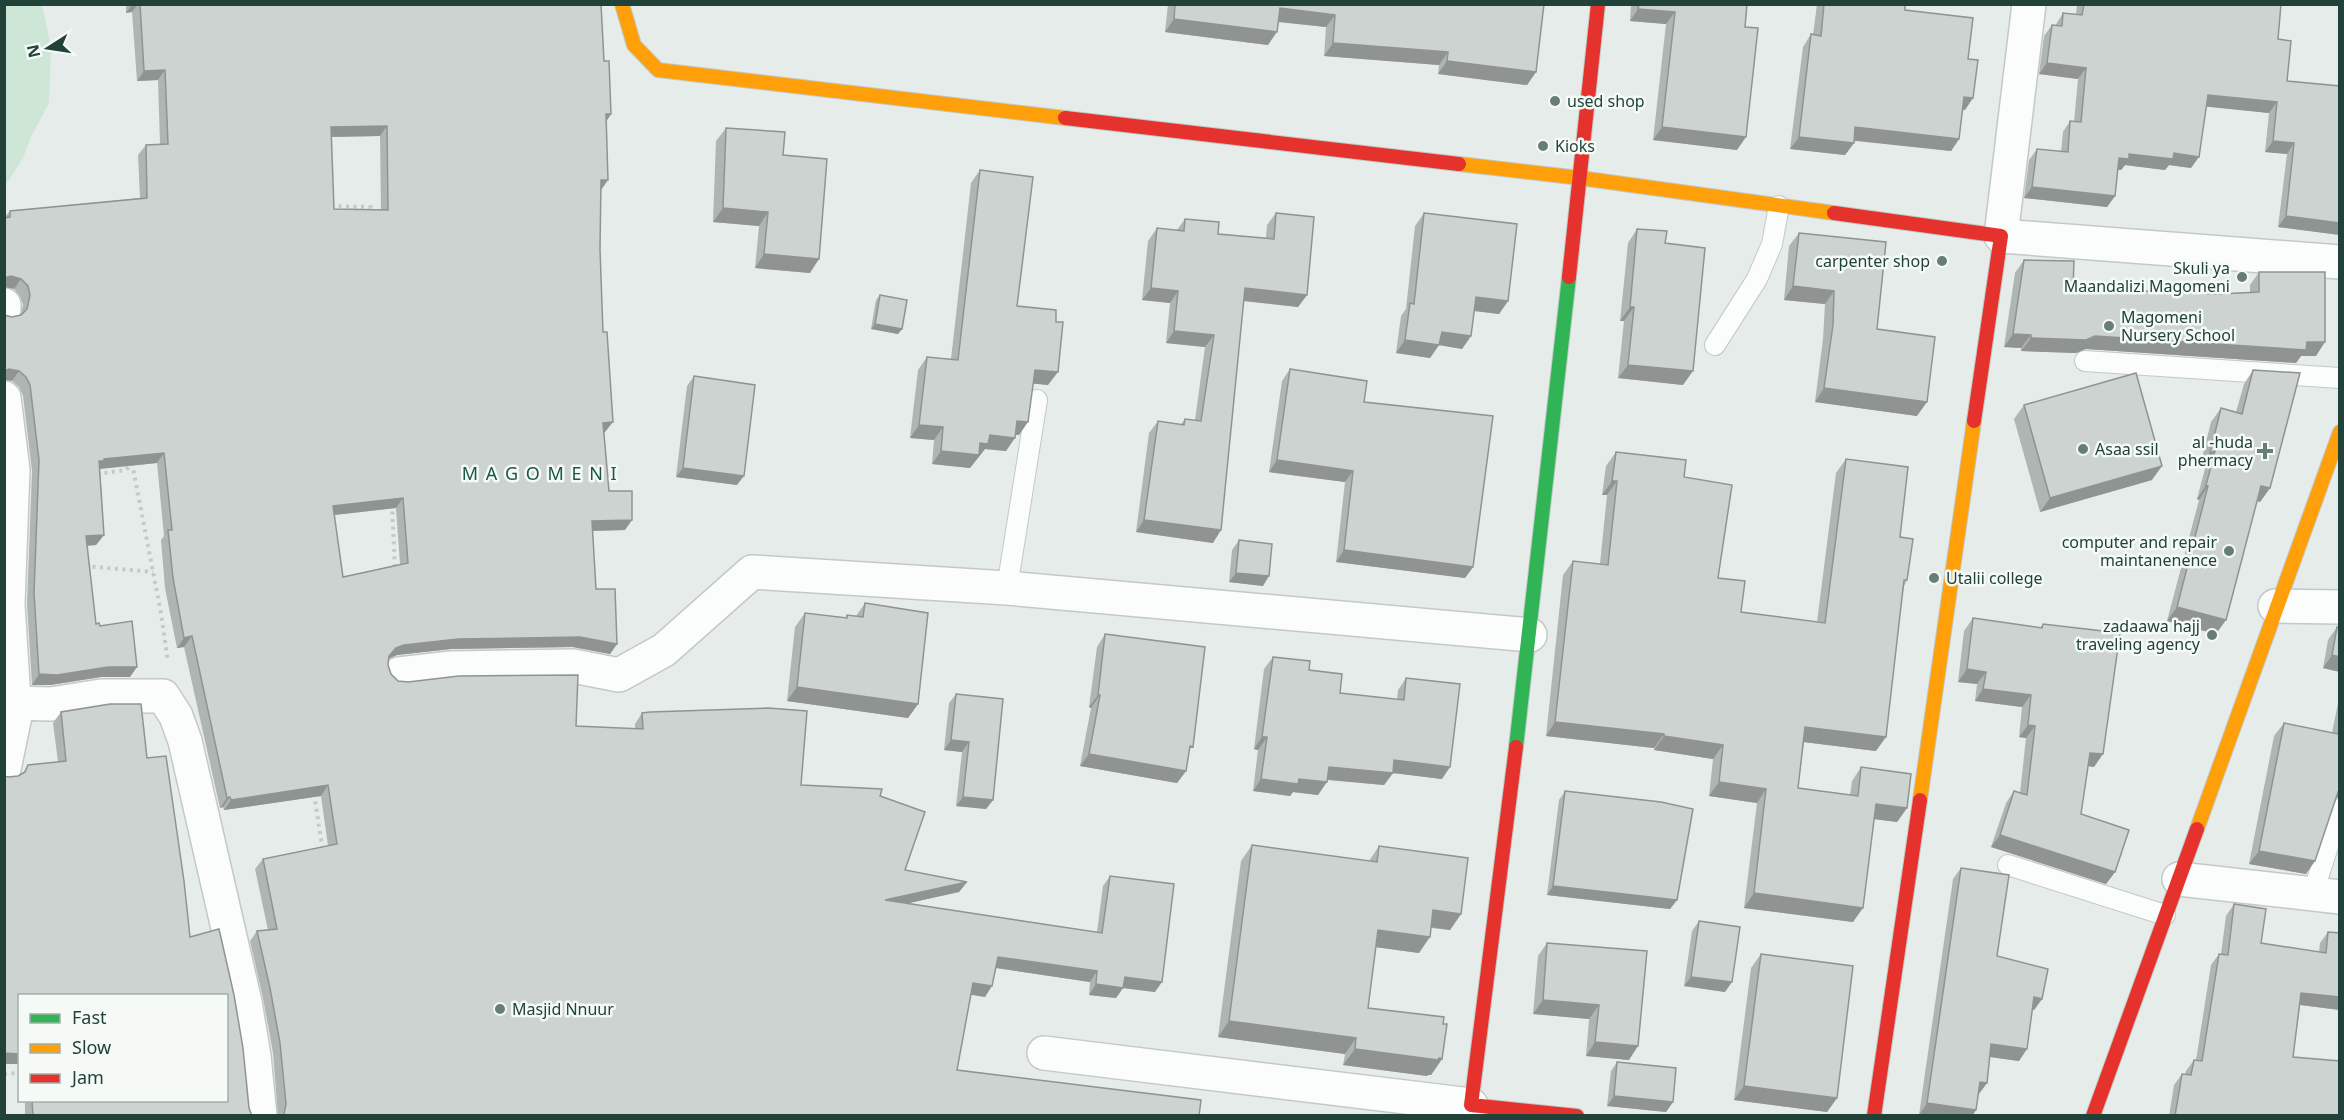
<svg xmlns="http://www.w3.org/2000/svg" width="2344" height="1120" viewBox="0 0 2344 1120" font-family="'Noto Sans',sans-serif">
  <rect width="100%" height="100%" fill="#e6ece9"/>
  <path fill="#cee6d5" d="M5 4 42 5 51 47 49 103 31 137 23 158 5 186Z"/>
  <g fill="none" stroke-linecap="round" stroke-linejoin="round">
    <g stroke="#c3c9c6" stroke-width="22">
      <path id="lane" d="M1715 345 1757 279 1772 244 1779 206
        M2085 361 2340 378
        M1007 588 1037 400
        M2008 865 2165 915
        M2313 893 2340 809"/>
    </g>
    <g stroke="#c3c9c6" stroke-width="36">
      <path id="street" d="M2029 4 2001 236 2340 262
        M4 305V309
        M4 398 13 470 8 604 15 716 4 769
        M2275 606 2340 607
        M399 674 451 668 573 666 619 675 664 650 752 572 1007 588 1530 635
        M14 703 51 704 101 696H163L176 716 185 741 245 1002 254 1056 260 1116
        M2179 879 2340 897
        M1044 1053 1471 1105 1469 1116"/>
    </g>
    <g stroke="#c1c9c6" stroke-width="16">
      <path id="fast" d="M1516 747 1569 277"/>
    </g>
    <g stroke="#c1c9c6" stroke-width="16">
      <path id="slow" d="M622 4 634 45 658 70 1065 118
        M1459 164 1580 178 1834 213
        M1920 800 1974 421
        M2197 829 2340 432"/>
    </g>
    <g stroke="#c1c9c6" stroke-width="16">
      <path id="jam" d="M1065 118 1459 164
        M1834 213 2001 236 1974 421
        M1569 277 1598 4
        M1516 747 1471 1105 1577 1116
        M1874 1116 1920 800
        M2093 1116 2197 829"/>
    </g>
    <path stroke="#c2cbc9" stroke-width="4" stroke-dasharray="3 4.5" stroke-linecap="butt" d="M331 206 371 207V214
      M132 463 161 613 168 662
      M97 474 126 470 131 464
      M392 504 395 569
      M85 566 153 572
      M314 794 323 852
      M4 1074 20 1073"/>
    <use href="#lane" stroke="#fbfcfc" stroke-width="20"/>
    <use href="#street" stroke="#fbfcfc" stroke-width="33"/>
    <use href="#fast" stroke="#30b455" stroke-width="14"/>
    <use href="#slow" stroke="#ff9f0a" stroke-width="14"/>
    <use href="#jam" stroke="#e5322d" stroke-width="14"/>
  </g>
  <path fill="#afb5b3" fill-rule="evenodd" d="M126 4H601L604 61 611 114 606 121 600 190V249L605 432H604L609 491 625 530 592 531 596 589 617 644 610 654 573 647 451 649 397 655 389 658 388 665 391 674 398 681 576 726 635 729V724L642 713 801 785 880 796 905 870 967 882 959 892 908 903 1097 932 1103 886 1110 876 1155 992 1123 988 1116 998 1089 995 1090 982 996 968 985 997 971 994 957 1070 1199 1116H278L273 1053 263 998 250 941 257 931 268 930 255 869 263 859 328 846 321 796 224 810 223 807 220 808 184 647 177 648 165 588 161 540 164 536 157 463 100 469 104 535 96 545 87 546 96 624 100 626 130 677H101L50 685H32L27 604 32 471 23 396 19 387 12 381V317L21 315 23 305 20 296 14 289 4 218 10 211 140 198 138 155 146 145 160 144 158 80 137 81 132 12 126 13ZM380 136 381 210 334 209 331 137ZM396 508 400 564 343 577 334 515Z
    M1168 4H1544L1536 72 1527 85 1438 74 1439 65 1324 56 1326 27 1278 22 1268 45 1165 32Z
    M1631 4H1747L1737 150 1653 140 1666 24 1630 21Z
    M1817 4H1905V10L1968 59 1965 110H1962L1959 139 1951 151 1854 140V143L1845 155 1790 149 1803 47 1811 34 1813 35Z
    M2077 4H2281L2278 39 2287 81 2340 86V235L2278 227 2287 154 2265 152 2269 113 2206 106 2191 168 2169 165 2165 170 2125 165 2121 170H2117L2115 196 2107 207 2024 198 2029 160 2037 149 2061 152 2063 132 2070 121 2074 122 2078 79 2039 74 2044 36 2052 25 2055 26 2063 13 2076 15Z
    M726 128 783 155 810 273 755 268 759 226 713 222 716 141Z
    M980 170 1017 306 1048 385 1033 383 1019 435H1015L1006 451 985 449 970 468 932 464 934 440 910 438 918 370 927 357 951 359 971 183Z
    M1276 213 1307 295 1298 307 1243 301 1213 543 1136 532 1149 433 1158 421 1181 424 1185 419 1195 420 1205 347 1166 343 1170 303 1142 300 1148 241 1157 228 1177 230 1185 219 1218 234 1266 238 1267 225Z
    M1424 213 1508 301 1499 314 1474 311 1471 336 1462 349 1439 345 1430 358 1396 353 1401 316 1406 309 1415 226Z
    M1637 229 1665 243 1683 385 1618 378 1624 321H1620L1628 243Z
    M1799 233 1877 329 1917 416 1815 402 1823 339 1825 304 1784 300 1789 246Z
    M2024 260 2073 288 2219 294 2250 292V285L2259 272 2316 356H2301L2296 363 2086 349 2076 353 2021 351V348L2004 347 2015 273Z
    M880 295 902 329 898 334 871 329 876 300Z
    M1290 369 1364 402 1473 567 1465 578 1336 562 1345 482 1269 472 1282 381Z
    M2253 370 2270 488 2260 502 2257 501 2216 634 2167 621 2199 500 2197 499 2206 465 2200 466 2211 422 2221 408 2236 412 2244 384Z
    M694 376 737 485 676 477 687 386Z
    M2024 405 2152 480 2040 512 2014 419Z
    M1616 452 1684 477 1718 578 1741 612 1817 622 1836 473 1846 459 1900 537 1907 580 1904 586 1876 751 1804 742 1798 788 1850 795 1852 781 1861 767 1907 808 1897 822 1874 819 1853 922 1744 908 1757 803 1709 796 1713 759 1654 750V748L1546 736 1563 575 1573 561 1600 564 1607 495H1602L1606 466Z
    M1239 540 1263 586 1229 582 1232 550Z
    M865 603 918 704 908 718 787 701 795 627 805 613 845 618 847 615 856 616Z
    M1973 618 2040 628 2043 624 2094 767 2088 766 2081 814 2115 872 2106 884 1991 847 2006 803 2014 791 2020 793 2026 738 2019 737 2022 707 1975 701 1977 684 1958 682 1964 631Z
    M2337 627 2340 672 2323 668 2328 640Z
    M1105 634 1189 752 1186 771 1177 783 1080 766 1091 708 1089 707 1097 647Z
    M1273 657 1309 670 1340 693 1397 700 1398 690 1406 678 1442 779 1393 773 1384 785 1327 780 1318 795 1293 792 1290 796 1253 791 1258 750 1254 749 1264 669Z
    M2340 693V798H2336L2306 874 2249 864 2274 736 2284 723 2332 733Z
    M956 694 993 800 986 809 956 806 962 752 944 750 949 703Z
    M61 712 147 758 190 937 252 1116H25V1101H226L20 996V1064H4V776L8 777 18 776 23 773 28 765 58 762 53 723Z
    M1565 791 1677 900 1670 909 1547 895 1559 800Z
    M1252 845 1369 861 1379 846 1461 914 1450 930 1431 928 1419 953 1376 947 1368 1008 1443 1024 1442 1059 1431 1075H1428L1427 1076 1343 1065 1345 1054 1218 1037 1241 861Z
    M1961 868 1997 956 2042 999 2034 1010H2032L2019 1061 1990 1057 1987 1083 1978 1095 1976 1110 1972 1116 1919 1115 1953 879Z
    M2234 904 2261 943 2319 952 2320 943 2328 932 2340 933V1010L2300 1005 2293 1057 2340 1116H2169L2174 1085 2182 1074H2185L2186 1071 2194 1060H2196L2211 965 2219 954H2221L2226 916Z
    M1699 921 1725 992 1684 986 1692 931Z
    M1547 943 1647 951 1629 1060 1586 1056 1589 1019 1533 1014 1538 956Z
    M1761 954 1837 1098 1827 1112 1734 1100 1751 968Z
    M1617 1062 1673 1102 1666 1112 1607 1106 1611 1071Z"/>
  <path fill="#8f9492" d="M132 4H138L132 12 126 13Z
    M1280 8 1335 15 1326 27 1271 21Z
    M1638 9 1675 12 1666 24 1630 21Z
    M1174 19 1277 32 1268 45 1165 32Z
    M1333 43 1448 52 1439 65 1324 56Z
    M1447 61 1536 72 1527 85 1438 74Z
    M2047 63 2086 68 2078 79 2039 74Z
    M165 70 158 80 137 81 144 71Z
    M2208 95 2277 102 2269 113 2200 106Z
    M1964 97 1973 98 1965 110 1955 109Z
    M606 114H611L604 125Z
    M387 126 380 136 324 137 331 127Z
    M1662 127 1746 137 1737 150 1653 140Z
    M1855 127 1959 139 1951 151 1847 140Z
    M1799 137 1854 143 1845 155 1790 149Z
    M2273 141 2294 143 2287 154 2265 152Z
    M2174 153 2199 157 2191 168 2169 165 2165 170 2125 165 2121 170 2111 169 2119 158 2129 154Z
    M601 180H608L601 190Z
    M2032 187 2115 196 2107 207 2024 198Z
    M723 208 768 212 759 226 713 222Z
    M2286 216 2340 223V235L2278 227Z
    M764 254 819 259 810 273 755 268Z
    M11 276 21 279 14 289 4 287V278Z
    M1793 286 1834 291 1825 304 1784 300Z
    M1151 288 1178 291 1170 303 1142 300Z
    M1245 288 1307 295 1298 307 1236 300Z
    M1476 297 1508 301 1499 314 1467 310Z
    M1630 307H1634L1624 321H1620Z
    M875 324 902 329 898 334 871 329Z
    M1174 331 1214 335 1205 347 1166 343Z
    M1442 332 1471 336 1462 349 1439 345 1430 358 1396 353 1405 340Z
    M2013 334 2031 335 2021 348 2004 347Z
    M2095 336 2307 342H2325L2316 356H2301L2296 363 2086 349 2076 353 2021 351 2031 338Z
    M1628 365 1693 371 1683 385 1618 378Z
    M9 369 19 371 12 381 4 380V371Z
    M1035 370 1058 372 1048 385 1026 383Z
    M1824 388 1927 402 1917 416 1815 402Z
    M1017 421 1028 422 1019 435 1008 434Z
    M613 422 605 432 596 433 603 423Z
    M919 425 943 427 934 440 910 438Z
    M990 435 1015 438 1006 451 985 449 970 468 932 464 941 451 980 443Z
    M2215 451 2206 465 2200 466 2210 453Z
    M164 453 157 463 98 469 99 461 104 459Z
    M1277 460 1353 471 1345 482 1269 472Z
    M2162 466 2152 480 2040 512 2050 498Z
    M683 468 744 476 737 485 676 477Z
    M1612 481H1617L1607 495H1602Z
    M2206 485 2208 486 2199 500 2197 499Z
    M2261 486 2270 488 2260 502 2251 499Z
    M403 498 396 508 325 516 333 506Z
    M632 520 625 530 584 531 592 521Z
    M1144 520 1221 530 1213 543 1136 532Z
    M104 535 96 545 79 546 86 536Z
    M1344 550 1473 567 1465 578 1336 562Z
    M1236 573 1269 576 1263 586 1229 582Z
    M2177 607 2226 620 2216 634 2167 621Z
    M192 636 184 647 177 648 184 638Z
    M580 637 617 644 610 654 573 647 451 649 397 655 388 659 389 656 396 648 404 645 458 639Z
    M2332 655 2340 657V672L2323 668Z
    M108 667H137L130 677H101L50 685H32L39 674Z
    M1967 669 1986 672 1977 684 1958 682Z
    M797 687 918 704 908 718 787 701Z
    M1983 689 2031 695 2022 707 1975 701Z
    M1098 695H1100L1091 708 1089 707Z
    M1555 722 1664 734 1654 748 1546 736Z
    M2028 725 2035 726 2026 738 2019 737Z
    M1805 727 1886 737 1876 751 1795 741Z
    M1664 736 1723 745 1713 759 1654 750Z
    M1262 737H1267L1258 750 1254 749Z
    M951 740 969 742 962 752 944 750Z
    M2090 753 2103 754 2094 767 2082 765Z
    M1089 754 1186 771 1177 783 1080 766Z
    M1394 760 1450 767 1442 779 1393 773 1384 785 1320 779 1329 767Z
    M1261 779H1299L1327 782 1318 795 1293 792 1290 796 1253 791Z
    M1719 782 1766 789 1757 803 1709 796Z
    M328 785 321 796 224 810 231 800Z
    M2340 790V798L2338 797 2332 800Z
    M230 797 223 807 220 808 227 798Z
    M963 797 993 800 986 809 956 806Z
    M1876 804 1907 808 1897 822 1866 818Z
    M2000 835 2115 872 2106 884 1991 847Z
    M2259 851 2315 861 2306 874 2249 864Z
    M967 882 959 892 878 910 885 900Z
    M1553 886 1677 900 1670 909 1547 895Z
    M1754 893 1863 908 1853 922 1744 908Z
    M1433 910 1461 914 1450 930 1422 926Z
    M1378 930 1430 937 1419 953 1367 946Z
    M998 957 1097 971 1090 982 990 967Z
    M1125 977 1162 982 1155 992 1123 988 1116 998 1089 995 1096 984Z
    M1691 977 1732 982 1725 992 1684 986Z
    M973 983 992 986 985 997 966 994Z
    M2301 993 2340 997V1010L2293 1004Z
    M2034 997 2042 999 2034 1010 2026 1008Z
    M1543 1000 1599 1005 1589 1019 1533 1014Z
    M1229 1021 1356 1038 1345 1054 1218 1037Z
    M1595 1042 1638 1046 1629 1060 1586 1056Z
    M1991 1044 2027 1049 2019 1061 1983 1056Z
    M1355 1049 1442 1059 1431 1075H1428L1427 1076 1343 1065Z
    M4 1053 20 1054V1064H4Z
    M1980 1082 1987 1083 1978 1095 1971 1094Z
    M1744 1086 1837 1098 1827 1112 1734 1100Z
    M1614 1096 1673 1102 1666 1112 1607 1106Z
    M1927 1103 1976 1110 1972 1116 1919 1115Z"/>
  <path fill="#ccd3d0" stroke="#8f9492" stroke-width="1.5" fill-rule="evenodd" d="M140 4H601L604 61H609L611 114H606L608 180H601L600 249 603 332H607L613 422 603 423 609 491H632V520L592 521 596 589H615L617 644 580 637 458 639 404 645 396 648 389 656 388 665 391 674 398 681 408 682 459 676 578 675 576 726 643 729 642 713 650 712 768 708 807 711 801 785 882 789 880 796 925 812 905 870 967 882 885 900 1102 933 1110 876 1174 884 1162 982 1125 977 1123 988 1096 984 1097 971 998 957 992 986 973 983 957 1070 1201 1100 1199 1116H283L284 1114 286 1104 280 1043 270 988 257 931 277 929 263 859 337 844 328 785 231 800 230 797 227 798 192 636 184 638 173 578 168 530H172L164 453 104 459V461H99L104 535 86 536 96 624 99 623 100 626 132 621 137 667H108L57 675 39 674 34 593 39 460 30 385 26 377 19 371 9 369 4 371V315L12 317 21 315 27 309 30 295 28 286 21 279 11 276 4 278V218L10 217V211L147 198 146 145 168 144 165 70 144 71ZM387 126 388 210 334 209 331 127ZM403 498 408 563 343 577 333 506Z
    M1175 4H1544L1536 72 1447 61 1448 52 1333 43 1335 15 1280 8 1277 32 1174 19Z
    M1639 4H1747L1745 27 1758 28 1746 137 1662 127 1675 12 1638 9Z
    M1824 4H1905V10L1973 18 1968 59 1978 60 1973 98 1964 97 1959 139 1855 127 1854 143 1799 137 1811 34 1821 36Z
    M2084 4H2281L2278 39 2291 41 2287 81 2340 86V223L2286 216 2294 143 2273 141 2277 102 2208 95 2199 157 2174 153 2173 159 2129 154V159L2119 158 2115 196 2032 187 2037 149 2068 152 2070 121 2081 122 2086 68 2047 63 2052 25 2062 26 2063 13 2082 15Z
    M726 128 785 132 783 155 827 159 819 259 764 254 768 212 723 208Z
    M980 170 1033 177 1017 306 1056 310V322H1063L1058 372 1035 370 1028 422 1017 421 1015 438 990 435 988 444 980 443 979 455 941 451 943 427 919 425 927 357 958 360Z
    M1276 213 1314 217 1307 295 1245 288 1221 530 1144 520 1158 421 1184 425 1185 419 1201 421 1214 335 1174 331 1178 291 1151 288 1157 228 1184 231 1185 219 1219 222 1218 234 1274 239Z
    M1424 213 1517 224 1508 301 1476 297 1471 336 1442 332 1439 345 1405 340 1410 303 1414 304Z
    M1637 229 1667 231 1665 243 1705 248 1693 371 1628 365 1634 307H1630Z
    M1799 233 1886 242 1877 329 1935 337 1927 402 1824 388 1833 325 1834 291 1793 286Z
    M2024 260 2074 261 2073 288 2219 294 2259 292V272H2325V342H2307L2306 350 2095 336 2086 340 2031 338V335L2013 334Z
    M880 295 907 300 902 329 875 324Z
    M1290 369 1367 381 1364 402 1493 416 1473 567 1344 550 1353 471 1277 460Z
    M2253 370 2300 373 2270 488 2261 486 2226 620 2177 607 2208 486 2206 485 2215 451 2210 453 2221 408 2242 414Z
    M2136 373 2162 466 2050 498 2024 405Z
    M694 376 755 385 744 476 683 468Z
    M1616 452 1686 460 1684 477 1732 485 1718 578 1745 581 1741 612 1825 623 1846 459 1908 467 1900 537 1913 539 1907 580H1904L1886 737 1805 727 1798 788 1858 796 1861 767 1911 774 1907 808 1876 804 1863 908 1754 893 1766 789 1719 782 1723 745 1664 736V734L1555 722 1573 561 1608 565 1617 481H1612Z
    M1239 540 1272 544 1269 576 1236 573Z
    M865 603 928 613 918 704 797 687 805 613 847 618V615L863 617Z
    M1973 618 2042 628 2043 624 2120 633 2103 754 2090 753 2081 814 2129 830 2115 872 2000 835 2014 791 2027 795 2035 726 2028 725 2031 695 1983 689 1986 672 1967 669Z
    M2337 627H2340V657L2332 655Z
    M1105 634 1205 647 1193 747 1190 746 1186 771 1089 754 1100 695H1098Z
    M1273 657 1310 661 1309 670 1342 674 1340 693 1404 700 1406 678 1460 684 1450 767 1394 760 1393 773 1329 767 1327 782 1299 779 1298 784 1261 779 1267 737H1262Z
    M956 694 1003 699 993 800 963 797 969 742 951 740Z
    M110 704H141L147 758 166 756 184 881 190 937 219 929 234 995 243 1048 249 1108 252 1116H33L32 1101H226V996H20V1054L4 1053V776L8 777 18 776 25 772 28 765 66 761 61 712Z
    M2284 723 2338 734 2340 727V790L2338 792 2315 861 2259 851Z
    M1565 791 1661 802 1693 809 1677 900 1553 886Z
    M1252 845 1377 862 1379 846 1468 858 1461 914 1433 910 1430 937 1378 930 1368 1008 1444 1017 1443 1024H1447L1442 1059 1439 1058 1438 1060 1355 1049 1356 1038 1229 1021Z
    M1961 868 2009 875 1997 956 2048 969 2042 999 2034 997 2027 1049 1991 1044 1987 1083 1980 1082 1976 1110 1927 1103Z
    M2234 904 2266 909 2261 943 2326 953 2328 932 2340 933V997L2301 993 2293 1057 2340 1061V1116H2175L2182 1074 2191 1075 2194 1060 2202 1061 2219 954 2228 955Z
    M1699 921 1740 927 1732 982 1691 977Z
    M1547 943 1647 951 1638 1046 1595 1042 1599 1005 1543 1000Z
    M1761 954 1853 966 1837 1098 1744 1086Z
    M1617 1062 1676 1068 1673 1102 1614 1096Z"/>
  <g fill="#667e77" stroke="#f5faf7" stroke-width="2">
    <circle cx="1555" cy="101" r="6"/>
    <circle cx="1543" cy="146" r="6"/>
    <circle cx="1942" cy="261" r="6"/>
    <circle cx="2242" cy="277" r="6"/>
    <circle cx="2109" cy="326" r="6"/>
    <circle cx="2083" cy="449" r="6"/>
    <path d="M2262 442h6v6h6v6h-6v6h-6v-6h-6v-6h6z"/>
    <circle cx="2229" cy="551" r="6"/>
    <circle cx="1934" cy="578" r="6"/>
    <circle cx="2212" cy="635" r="6"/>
    <circle cx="500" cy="1009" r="6"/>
  </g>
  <g text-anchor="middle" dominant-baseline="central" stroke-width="5" stroke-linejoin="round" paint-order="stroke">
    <g font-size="16" fill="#214239" stroke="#f5faf7" text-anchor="start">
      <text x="1567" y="101">used shop</text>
      <text x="1555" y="146">Kioks</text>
      <text x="1930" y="261" text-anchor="end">carpenter shop</text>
      <text x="2230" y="268" text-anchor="end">Skuli ya<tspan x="2230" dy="18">Maandalizi Magomeni</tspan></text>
      <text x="2121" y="317">Magomeni<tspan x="2121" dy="18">Nursery School</tspan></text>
      <text x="2253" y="442" text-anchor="end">al -huda<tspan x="2253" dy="18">phermacy</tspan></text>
      <text x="2095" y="449">Asaa ssil</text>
      <text x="2217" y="542" text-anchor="end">computer and repair<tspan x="2217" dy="18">maintanenence</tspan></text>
      <text x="1946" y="578">Utalii college</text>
      <text x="2200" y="626" text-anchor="end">zadaawa hajj<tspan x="2200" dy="18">traveling agency</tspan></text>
      <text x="512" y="1009">Masjid Nnuur</text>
    </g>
    <g font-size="18" letter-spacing="1.5" fill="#1a5747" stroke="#f5faf7">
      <text x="540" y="473">M A G O M E N I</text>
    </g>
  </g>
  <rect width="2344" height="1120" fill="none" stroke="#214239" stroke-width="12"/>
  <rect x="18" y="994" width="210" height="108" fill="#f5faf7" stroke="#a0b0ab" stroke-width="1.5"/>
  <rect x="30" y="1014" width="30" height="9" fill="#30b455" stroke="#a0b0ab" stroke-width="1.5"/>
  <text x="72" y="1024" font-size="18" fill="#214239">Fast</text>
  <rect x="30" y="1044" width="30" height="9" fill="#ff9f0a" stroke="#a0b0ab" stroke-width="1.5"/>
  <text x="72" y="1054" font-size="18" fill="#214239">Slow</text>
  <rect x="30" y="1074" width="30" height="9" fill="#e5322d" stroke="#a0b0ab" stroke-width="1.5"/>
  <text x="72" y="1084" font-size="18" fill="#214239">Jam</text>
  <g transform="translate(48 48) rotate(258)" stroke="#f5faf7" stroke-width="4.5" paint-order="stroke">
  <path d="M0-4.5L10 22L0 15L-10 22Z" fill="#214239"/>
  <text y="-9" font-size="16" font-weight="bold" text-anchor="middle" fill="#214239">N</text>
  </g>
</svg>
